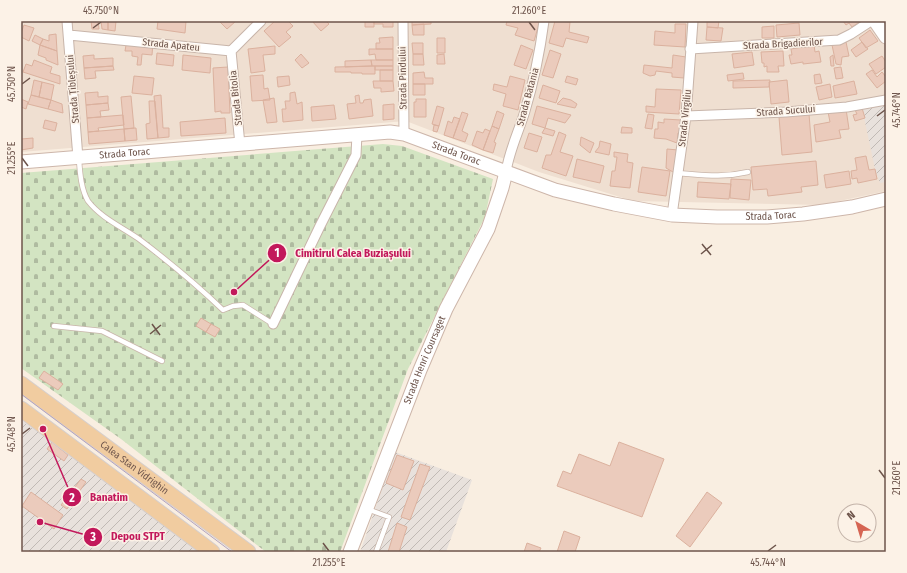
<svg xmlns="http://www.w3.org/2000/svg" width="907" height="573" viewBox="0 0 907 573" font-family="'Fira Sans Condensed',sans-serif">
  <defs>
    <pattern id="industrial-furrows" width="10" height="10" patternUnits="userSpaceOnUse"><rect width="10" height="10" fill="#e8e1dc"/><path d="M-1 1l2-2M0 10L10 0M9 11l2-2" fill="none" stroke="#c0b9b4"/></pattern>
    <pattern id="cemetery-stones" width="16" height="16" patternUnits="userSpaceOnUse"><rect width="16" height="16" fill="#d3e4c2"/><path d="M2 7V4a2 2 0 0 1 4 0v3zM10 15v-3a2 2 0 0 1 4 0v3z" fill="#afbba0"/></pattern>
  </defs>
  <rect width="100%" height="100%" fill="#f9eee1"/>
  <path fill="#efdfd1" d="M21 21H886V191L821 205 633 201 539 172 406 121 21 152Z"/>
  <path fill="url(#industrial-furrows)" d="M886 102V182L880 183 875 169 862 108Z
    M21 420 39 432 199 552H21Z
    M395 452 472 480 446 552H360Z"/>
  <path fill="url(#cemetery-stones)" d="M383 144 402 146 493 179 485 217 408 369 340 552H266L121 439 21 368V173Z"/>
  <path fill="#ebcbbc" stroke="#dbb19e" d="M91 21H98L99 29H92Z
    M101 21H108V30L102 29Z
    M108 21H120H116L115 31 108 30Z
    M158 21H186L185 33 157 29Z
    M219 21H236L227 29Z
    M275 21H288L293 26 286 32 291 37 279 47 264 31Z
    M312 21H326L329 24 321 31Z
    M365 21H374V27H365Z
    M374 21H393V27H383V24H374Z
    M412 21H431V24L412 25Z
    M507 21H540L534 41 515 35 518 28 506 25Z
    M555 21 570 22 569 32 589 37 587 43 566 38 563 47 549 43Z
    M707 21H719L718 28 707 27Z
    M843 21H861L852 27 849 23 846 25Z
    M799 23 800 35 777 37 776 25Z
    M424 24V35H413L412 25Z
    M675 24H686L685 47 654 45 655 31 675 33Z
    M24 25 34 28 29 41 21 37V33Z
    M774 26V38H762V27Z
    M707 27 723 28 721 41 706 40Z
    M870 30 878 41 866 48 859 38Z
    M56 34 57 51 40 45 43 39 49 41V35Z
    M35 35 43 39 40 45 32 41Z
    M393 37V49H376V43H380L379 38Z
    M437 38H445V53H437Z
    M153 42 152 55 142 54 141 65H137L138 57 132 56V51H125L126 45Z
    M846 42 849 56 842 57 841 65 836 64 832 45Z
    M862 42 868 49 856 57 851 50Z
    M412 43H423V54H413Z
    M40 45 57 51 58 65 46 60V58L38 55Z
    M521 45 533 50 526 69 514 65Z
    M814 45 815 52 819 51 821 62 803 64V62L791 64 789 55H792L791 49Z
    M275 46V54L263 55 265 71 251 73 248 49Z
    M369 49H393V60H376L375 54 369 55Z
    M550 50 561 54 553 78 542 75Z
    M783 51 784 66H778L779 72H767V66L764 67V63H762L761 52Z
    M752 52 754 65 734 68 732 54Z
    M157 53 174 55 173 66 156 64Z
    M301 54 309 63 302 68 295 60Z
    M413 54H423L424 65H413Z
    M444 54 445 64H437V55Z
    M94 55V59L113 58V66L84 68 83 56Z
    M183 55 211 58 210 73 182 70Z
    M673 55 686 57 684 78 672 77V73L656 71 655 75 650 76 643 73 644 65 672 68Z
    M833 55 834 66H831L830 57Z
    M882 56 886 62V67L876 74 869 64Z
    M34 60 52 67 50 73 60 76V84L23 72 26 64 32 66Z
    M371 60 372 66 345 67V61Z
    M371 60H393V66H372Z
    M113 66 114 70 95 71 96 78 85 79 84 68Z
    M372 66H375V74H362V73H351V72H335V67Z
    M375 66H393V70H375Z
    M228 67 230 113H221V111L215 112 213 68Z
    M841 67 843 78 836 79 834 68Z
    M380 70H393V81H380Z
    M872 70 877 77 882 72 886 77V81L877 88 866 74Z
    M424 72 425 78H433V84H413V73Z
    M743 73 744 79 728 81 727 75Z
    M820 74 822 83 815 84 814 75Z
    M263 75 264 89 268 88 270 100 252 101 250 76Z
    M134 76 154 78 152 95 132 93Z
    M289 76 290 85 278 87 277 77Z
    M510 76 525 80 518 110 503 106 506 94 493 90 494 84 507 87Z
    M567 76 578 79 576 85 565 82Z
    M34 80 42 82 39 97 31 95Z
    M770 80 769 87 733 88V81Z
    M787 80 789 102 771 104 769 82Z
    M373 81H393L394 91 381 92V88H374Z
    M854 81 857 94 835 98 833 86Z
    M42 82 54 85 51 100 39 97Z
    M413 84H425V95H413Z
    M830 84 832 97 819 100 816 87Z
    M543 85 560 91 556 103 539 98Z
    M656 89 681 90 679 114 646 112V106L655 107Z
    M98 92V97L108 96V103L86 105 85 93Z
    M295 92 297 104 302 102 303 120 283 122 282 109H286L285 101H290V93Z
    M31 95 51 100 48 109 28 104Z
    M161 95 163 128H169V137L158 138 154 96Z
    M359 95 360 103H363L364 100 371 99 373 116 349 119 347 104 356 103 355 96Z
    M131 96 134 128 124 129 121 97Z
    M274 98 277 122 267 123 263 100Z
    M563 98 571 100 577 104 575 108 557 104Z
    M21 99 28 102 26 109 21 107Z
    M416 99H426V117H414V102H416Z
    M51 100 62 104 63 113 48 109Z
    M149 101H155L158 138 147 139 146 124 150 123Z
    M108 103 109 110 100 111 101 117 87 118 86 105Z
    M394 104V119L383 120V105Z
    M334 105 336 119 312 121 311 107Z
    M437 106 444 108 439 126 432 124Z
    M537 106 571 115 565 123 548 118 545 128 532 124Z
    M862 108 865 118 855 121 853 115 857 114 855 110Z
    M846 109 849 129 839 130 841 138 816 142 814 125 830 122 828 112Z
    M497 111 504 114 499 129 492 126Z
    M462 112 468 114 462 131 468 134 465 142 453 138Z
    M648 114 654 115 652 129 645 128Z
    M809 114 812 152 782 155 779 117Z
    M123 115 124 125 98 128 99 131 88 132 87 118Z
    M454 117 460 119 453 138 444 135 448 121 452 123Z
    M225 118 226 133 181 136 180 122Z
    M664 119 681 120 680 131 678 133 677 143 666 139 654 138 655 129H658V122L664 123Z
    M45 120 57 123 55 131 43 128Z
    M434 125 439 126 437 132 433 131Z
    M492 126 499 129 494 142 496 143 493 153 483 150Z
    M622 127 632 128V133H621Z
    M136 128 137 140 125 141 124 129Z
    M545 128 555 131 553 136 542 133Z
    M124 129 125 141 89 144 88 132Z
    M485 129 490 131 483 150 472 145 477 131 483 133Z
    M559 132 566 135 560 152 573 156 566 176 542 168 546 155H551Z
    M529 133 542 137 537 152 524 148Z
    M581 137 594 143 590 153 580 145Z
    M33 138V148L21 150V139Z
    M600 141 611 144 609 155 595 152 599 147Z
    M667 149 678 150 677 171 673 172 666 168Z
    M614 152 628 154 627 162 633 163 630 188 610 186 612 171H615L617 157H614Z
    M866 156 869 170 875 169 877 179 858 183 857 178 852 179 851 171 857 170 855 158Z
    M577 159 604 166 600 183 573 177Z
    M816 161 818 185 801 187 802 192 768 196 767 189 753 190 751 167Z
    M642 167 670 171 666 196 638 192Z
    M849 171 851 184 826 188 824 175Z
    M731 179 751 180 749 200 730 198Z
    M698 182 731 184 729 199 697 197Z
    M201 318 211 324 206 332 196 326Z
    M211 324 220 329 215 337 206 332Z
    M44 371 63 384 58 390 39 378Z
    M52 442 68 455 64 461 47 449Z
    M619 442 664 459 642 517 557 486 563 471 571 474 579 454 610 466Z
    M397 455 414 461 403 490 386 483Z
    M420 464 430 467 410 520 401 517Z
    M81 479 86 482 67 509 61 505Z
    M31 492 63 515 54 529 22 506Z
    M707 492 722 503 690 547 676 536Z
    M397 523 407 527 399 552H388Z
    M564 531 580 537 575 552H557Z
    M527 543 541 548 539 552H524Z"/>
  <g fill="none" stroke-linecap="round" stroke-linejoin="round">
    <g stroke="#c8b5aa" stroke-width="6">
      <path id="lane" d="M79 160C80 173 81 189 88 201 101 218 122 227 139 239 168 261 196 284 223 310L233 306 243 305 273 324
        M678 173C704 175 722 178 748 172
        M54 326 102 331 162 361
        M367 509 389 517 376 552"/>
    </g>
    <g stroke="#c8b5aa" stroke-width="11">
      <path id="street" d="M67 21 78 158
        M403 21 404 134
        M69 35 231 51 261 21
        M690 49 839 40 851 34 871 21
        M231 51 240 145
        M686 116 786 112 847 107 886 100
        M506 172C509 151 519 131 525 111 534 81 540 51 544 21
        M672 215 686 116 693 21
        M273 324 320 226 356 155 357 134"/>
    </g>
    <g stroke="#cdb6aa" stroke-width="15">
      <g id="secondary">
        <path d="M875 21 886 37"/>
        <path id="s1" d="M21 162 390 132 404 134 555 190 614 204 672 215 717 217H767L803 214 852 207 886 199"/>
        <path id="s2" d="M350 552 420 370 446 309 488 229 502 188 506 172"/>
      </g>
    </g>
    <g stroke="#d6cfcd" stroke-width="17">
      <g id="primary">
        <path id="s3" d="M21 384 248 552"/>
        <path d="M21 409 212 552"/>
      </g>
    </g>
    <use href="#lane" stroke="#fff" stroke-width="4.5"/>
    <use href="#street" stroke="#fff" stroke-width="9"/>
    <use href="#secondary" stroke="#fff" stroke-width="13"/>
    <use href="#primary" stroke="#f1cca0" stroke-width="15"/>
    <path stroke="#b0a2c0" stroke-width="1" d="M21 394 232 552"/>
  </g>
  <path fill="none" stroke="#6d544b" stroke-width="1.5" d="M529 22 535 30M93 28 101 22M22 84 30 78M877 116 885 110M22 158 28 166M702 244 711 255M701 254 712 245M152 324 160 335M150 334 161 325M22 434 30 428M879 470 885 478M323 543 329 551M768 551 776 545"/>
  <g text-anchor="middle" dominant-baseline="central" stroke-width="3" stroke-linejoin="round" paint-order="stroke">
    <g font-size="10" fill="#6d544b" stroke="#fcf2e7">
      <text transform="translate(783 44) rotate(-3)">Strada Brigadierilor</text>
      <text transform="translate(171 45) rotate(6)">Strada Apateu</text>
      <text transform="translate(403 78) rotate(-91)">Strada Pindului</text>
      <text transform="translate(73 89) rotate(-95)">Strada Țibleșului</text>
      <text transform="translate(528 97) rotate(-75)">Strada Batania</text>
      <text transform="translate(236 98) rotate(-96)">Strada Bitolia</text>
      <text transform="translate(786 111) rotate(-4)">Strada Sucului</text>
      <text transform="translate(685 118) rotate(-84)">Strada Virgiliu</text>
      <text stroke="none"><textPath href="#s1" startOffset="104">Strada Torac</textPath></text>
      <text stroke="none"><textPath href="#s1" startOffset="440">Strada Torac</textPath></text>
      <text stroke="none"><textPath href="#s1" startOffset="764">Strada Torac</textPath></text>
      <text stroke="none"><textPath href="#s2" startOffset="206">Strada Henri Coursaget</textPath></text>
      <text stroke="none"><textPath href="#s3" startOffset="141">Calea Stan Vidrighin</textPath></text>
    </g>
  </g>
  <path fill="none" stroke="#c2185b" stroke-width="1.5" d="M234 292L277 253M43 429L72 497M40 522L93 537"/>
  <g fill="#c2185b" stroke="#fcf2e7" stroke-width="1.5">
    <circle cx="234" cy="292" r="4"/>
    <circle cx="43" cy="429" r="4"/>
    <circle cx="40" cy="522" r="4"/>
    <circle cx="277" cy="253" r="10"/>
    <circle cx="72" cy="497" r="10"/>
    <circle cx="93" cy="537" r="10"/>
  </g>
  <g font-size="12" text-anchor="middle" font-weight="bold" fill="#fff">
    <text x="277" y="257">1</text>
    <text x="72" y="502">2</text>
    <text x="93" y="541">3</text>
  </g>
  <g font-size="11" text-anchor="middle" font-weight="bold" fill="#c2185b" stroke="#fcf2e7" stroke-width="3" stroke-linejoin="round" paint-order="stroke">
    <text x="353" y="257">Cimitirul Calea Buziașului</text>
    <text x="109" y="501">Banatim</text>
    <text x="138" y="540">Depou STPT</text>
  </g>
  <rect width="907" height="573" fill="none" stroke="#fcf2e7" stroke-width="44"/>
  <g transform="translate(857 523) rotate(322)"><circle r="19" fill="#fcf2e7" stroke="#c3b3a9"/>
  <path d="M0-3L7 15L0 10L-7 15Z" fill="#d66553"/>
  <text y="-6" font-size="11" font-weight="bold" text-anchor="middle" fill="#6d544b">N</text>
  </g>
  <rect x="22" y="22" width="863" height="529" fill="none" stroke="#6d544b" stroke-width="1.5"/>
  <g font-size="10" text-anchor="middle" fill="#6d544b">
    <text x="101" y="14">45.750°N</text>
    <text x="529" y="14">21.260°E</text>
    <text transform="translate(11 84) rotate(-90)" y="4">45.750°N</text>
    <text transform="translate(896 110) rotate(-90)" y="4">45.746°N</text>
    <text transform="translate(11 158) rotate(-90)" y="4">21.255°E</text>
    <text transform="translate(11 434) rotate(-90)" y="4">45.748°N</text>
    <text transform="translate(896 478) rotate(-90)" y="4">21.260°E</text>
    <text x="329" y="566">21.255°E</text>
    <text x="768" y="566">45.744°N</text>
  </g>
</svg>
